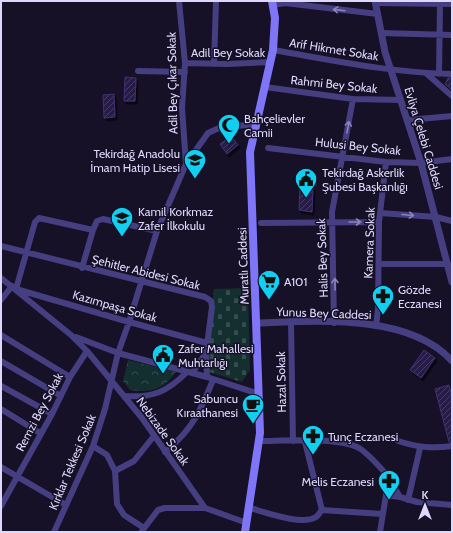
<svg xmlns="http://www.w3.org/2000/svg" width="453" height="533" viewBox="0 0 453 533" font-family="Cabin,sans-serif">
  <defs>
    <pattern id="cemetery-stones" width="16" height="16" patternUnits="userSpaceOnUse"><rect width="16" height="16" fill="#142f30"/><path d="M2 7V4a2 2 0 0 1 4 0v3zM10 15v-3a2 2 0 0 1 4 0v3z" fill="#364c4f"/></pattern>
    <pattern id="park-crowns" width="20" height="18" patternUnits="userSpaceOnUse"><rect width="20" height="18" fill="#142f30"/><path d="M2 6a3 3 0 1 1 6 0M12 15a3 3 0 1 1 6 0" fill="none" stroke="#364c4f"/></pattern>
    <pattern id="building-hatch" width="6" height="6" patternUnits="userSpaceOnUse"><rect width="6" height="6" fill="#281e46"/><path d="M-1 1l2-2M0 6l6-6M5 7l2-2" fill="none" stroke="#473e62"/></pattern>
    <filter id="shadow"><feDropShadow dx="2" dy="3" stdDeviation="0" flood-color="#0009"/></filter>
  </defs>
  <rect width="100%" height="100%" fill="#161126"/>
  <path fill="url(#cemetery-stones)" d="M248 288 250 370 242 382 209 372 208 361 214 289Z"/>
  <path fill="url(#park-crowns)" d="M128 360 176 372C163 390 151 393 130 390L123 381Z"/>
  <path fill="url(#building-hatch)" stroke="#413171" filter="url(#shadow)" d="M125 77 136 78 135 101H124Z
    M448 78H452V90L445 84Z
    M114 94 115 117 104 118 103 95Z
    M231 136 238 145 227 154 220 144Z
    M304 185 313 187 312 212 299 210 300 186H304Z
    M424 350 435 358 421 378 410 370Z
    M449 385 452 397V442H449L435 389Z"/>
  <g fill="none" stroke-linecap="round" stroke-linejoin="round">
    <path stroke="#453f82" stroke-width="6" d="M179 1 185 63 182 108 186 164
      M376 3 452 4
      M273 5 285 3 378 14
      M381 33 452 35
      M273 50C332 60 392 73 452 74
      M185 63 227 64 271 62
      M214 64 216 1
      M138 71 185 72
      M427 74 452 96
      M439 74 440 5
      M265 87 353 99 401 100
      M408 120 452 116
      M268 148 386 162 421 163 452 159
      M380 213 436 217 452 221
      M261 223 379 222
      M157 231 103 219 97 221 93 230 39 218 35 222 16 289 129 322 207 343
      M1 246 205 297 211 301 212 307 206 353 207 377
      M380 264H448
      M82 268 93 230
      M1 278 71 335 87 351 142 418 205 508 247 523
      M1 300 12 286
      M291 322 293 441
      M334 323 332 212 353 99
      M376 326 378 309 379 222 386 162
      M1 335 70 377
      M76 337 118 353 207 377 259 394
      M1 361 61 396
      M192 373 206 353
      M1 386 52 414
      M124 396C153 398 167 392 187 372
      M1 409 40 433
      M259 441C283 441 345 436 362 450 371 457 379 466 386 474V495L380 532
      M398 441C417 447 432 449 452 446
      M305 442 322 510
      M93 446 107 455 115 471 117 504 124 515 144 528
      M165 452C192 430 200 412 213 380
      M1 467 66 505
      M115 471 134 461 154 436
      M387 475 400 497 417 502 452 505
      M386 495 400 497
      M408 500 420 448
      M1 506 52 414 70 377 87 351
      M250 508C265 512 302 526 316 517 318 516 320 512 322 510L382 514
      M142 531 158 510 165 508H205
      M54 532 93 446 105 409 118 353 129 322 157 231 186 164 208 133 219 128 256 124"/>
    <path stroke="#453f82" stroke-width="7" d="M375 1 385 52 421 163 452 282
      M257 323C315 321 409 313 452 361"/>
    <path stroke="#7f75f7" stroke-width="8" d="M245 532 260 433 250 152 273 50 275 18 272 1"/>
  </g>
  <defs><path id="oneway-shaft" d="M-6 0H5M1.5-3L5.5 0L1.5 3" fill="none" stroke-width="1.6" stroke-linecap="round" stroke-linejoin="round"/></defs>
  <g stroke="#8a84b9">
    <use href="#oneway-shaft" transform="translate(339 10) rotate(-173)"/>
    <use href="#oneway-shaft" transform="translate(348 127) rotate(-80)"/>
    <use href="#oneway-shaft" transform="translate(408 215) rotate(5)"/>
    <use href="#oneway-shaft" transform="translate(355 222)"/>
    <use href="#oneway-shaft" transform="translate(335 284) rotate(-91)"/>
  </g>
  <defs>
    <g id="mosque-pin" transform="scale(1.15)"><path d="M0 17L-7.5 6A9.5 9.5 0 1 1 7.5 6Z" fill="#10cff1" stroke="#161126"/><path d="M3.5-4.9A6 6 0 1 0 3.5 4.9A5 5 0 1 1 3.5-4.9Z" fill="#111"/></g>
    <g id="school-pin" transform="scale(1.15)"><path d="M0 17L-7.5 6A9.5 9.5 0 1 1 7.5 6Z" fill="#10cff1" stroke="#161126"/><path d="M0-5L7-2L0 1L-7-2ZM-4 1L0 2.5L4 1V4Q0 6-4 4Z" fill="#111"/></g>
    <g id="civic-pin" transform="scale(1.15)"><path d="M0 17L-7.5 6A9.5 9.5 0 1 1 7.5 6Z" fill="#10cff1" stroke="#161126"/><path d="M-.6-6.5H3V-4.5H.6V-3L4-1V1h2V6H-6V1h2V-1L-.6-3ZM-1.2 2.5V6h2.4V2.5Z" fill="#111"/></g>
    <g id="supermarket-pin" transform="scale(1.15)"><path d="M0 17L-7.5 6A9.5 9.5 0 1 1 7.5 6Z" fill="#10cff1" stroke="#161126"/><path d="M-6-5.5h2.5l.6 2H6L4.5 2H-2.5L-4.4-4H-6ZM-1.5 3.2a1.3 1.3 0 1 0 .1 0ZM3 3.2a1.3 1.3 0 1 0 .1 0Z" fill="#111"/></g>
    <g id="pharmacy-pin" transform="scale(1.15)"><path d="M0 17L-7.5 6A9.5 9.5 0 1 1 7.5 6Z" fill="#10cff1" stroke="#161126"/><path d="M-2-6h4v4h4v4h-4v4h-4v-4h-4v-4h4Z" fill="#111"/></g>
    <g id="cafe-pin" transform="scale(1.15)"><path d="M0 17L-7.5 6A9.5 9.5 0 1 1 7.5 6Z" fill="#10cff1" stroke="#161126"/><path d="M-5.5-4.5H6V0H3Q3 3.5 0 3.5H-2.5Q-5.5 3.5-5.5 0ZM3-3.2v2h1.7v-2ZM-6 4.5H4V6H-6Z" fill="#111"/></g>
  </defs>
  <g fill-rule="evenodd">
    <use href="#mosque-pin" x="229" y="125"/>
    <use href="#school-pin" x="195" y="160"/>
    <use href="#civic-pin" x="306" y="179"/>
    <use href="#school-pin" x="122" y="218"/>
    <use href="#supermarket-pin" x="269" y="281"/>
    <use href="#pharmacy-pin" x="383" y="296"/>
    <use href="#civic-pin" x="163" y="355"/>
    <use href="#cafe-pin" x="253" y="405"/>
    <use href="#pharmacy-pin" x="313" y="436"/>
    <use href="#pharmacy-pin" x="389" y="481"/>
  </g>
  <g text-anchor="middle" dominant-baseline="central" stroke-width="3" stroke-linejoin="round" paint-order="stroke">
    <g font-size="12" fill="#ded8fd" stroke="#161126">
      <text transform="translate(334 49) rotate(9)">Arif Hikmet Sokak</text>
      <text x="228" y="52">Adil Bey Sokak</text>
      <text transform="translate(172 83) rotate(-91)">Adil Bey Çıkar Sokak</text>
      <text transform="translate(334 84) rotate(6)">Rahmi Bey Sokak</text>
      <text transform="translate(424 138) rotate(73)">Evliya Çelebi Caddesi</text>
      <text transform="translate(358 146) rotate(6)">Hulusi Bey Sokak</text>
      <text transform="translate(369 243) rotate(-88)">Kamera Sokak</text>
      <text transform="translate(322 258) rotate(-92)">Halis Bey Sokak</text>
      <text transform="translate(243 266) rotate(-92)">Muratlı Caddesi</text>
      <text transform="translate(146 272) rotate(14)">Şehitler Abidesi Sokak</text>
      <text transform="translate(115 306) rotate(16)">Kazımpaşa Sokak</text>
      <text transform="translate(324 313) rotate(2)">Yunus Bey Caddesi</text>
      <text transform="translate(281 382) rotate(-91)">Hazal Sokak</text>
      <text transform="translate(39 412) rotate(-62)">Remzi Bey Sokak</text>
      <text transform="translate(163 431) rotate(54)">Nebizade Sokak</text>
      <text transform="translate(72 462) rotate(-67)">Kırklar Tekkesi Sokak</text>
    </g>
    <g font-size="12" fill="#ded8fd" stroke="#161126" text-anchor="start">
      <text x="244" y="118">Bahçelievler<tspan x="244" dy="14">Camii</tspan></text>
      <text x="180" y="153" text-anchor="end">Tekirdağ Anadolu<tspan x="180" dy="14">İmam Hatip Lisesi</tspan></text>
      <text x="322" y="172">Tekirdağ Askerlik<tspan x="322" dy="14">Şubesi Başkanlığı</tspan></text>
      <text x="138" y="211">Kamil Korkmaz<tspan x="138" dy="14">Zafer İlkokulu</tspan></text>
      <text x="284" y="281">A101</text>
      <text x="398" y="289">Gözde<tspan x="398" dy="14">Eczanesi</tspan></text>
      <text x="178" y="348">Zafer Mahallesi<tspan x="178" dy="14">Muhtarlığı</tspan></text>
      <text x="238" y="398" text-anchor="end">Sabuncu<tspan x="238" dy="14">Kıraathanesi</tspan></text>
      <text x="328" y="436">Tunç Eczanesi</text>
      <text x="374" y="481" text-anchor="end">Melis Eczanesi</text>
    </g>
  </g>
  <rect width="453" height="533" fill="none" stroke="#ded8fd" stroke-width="4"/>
  <g transform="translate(425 505)" stroke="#161126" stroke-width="3" paint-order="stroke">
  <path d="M0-3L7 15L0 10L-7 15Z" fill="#ded8fd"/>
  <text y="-6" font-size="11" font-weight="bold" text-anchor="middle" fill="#ded8fd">K</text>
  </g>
</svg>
